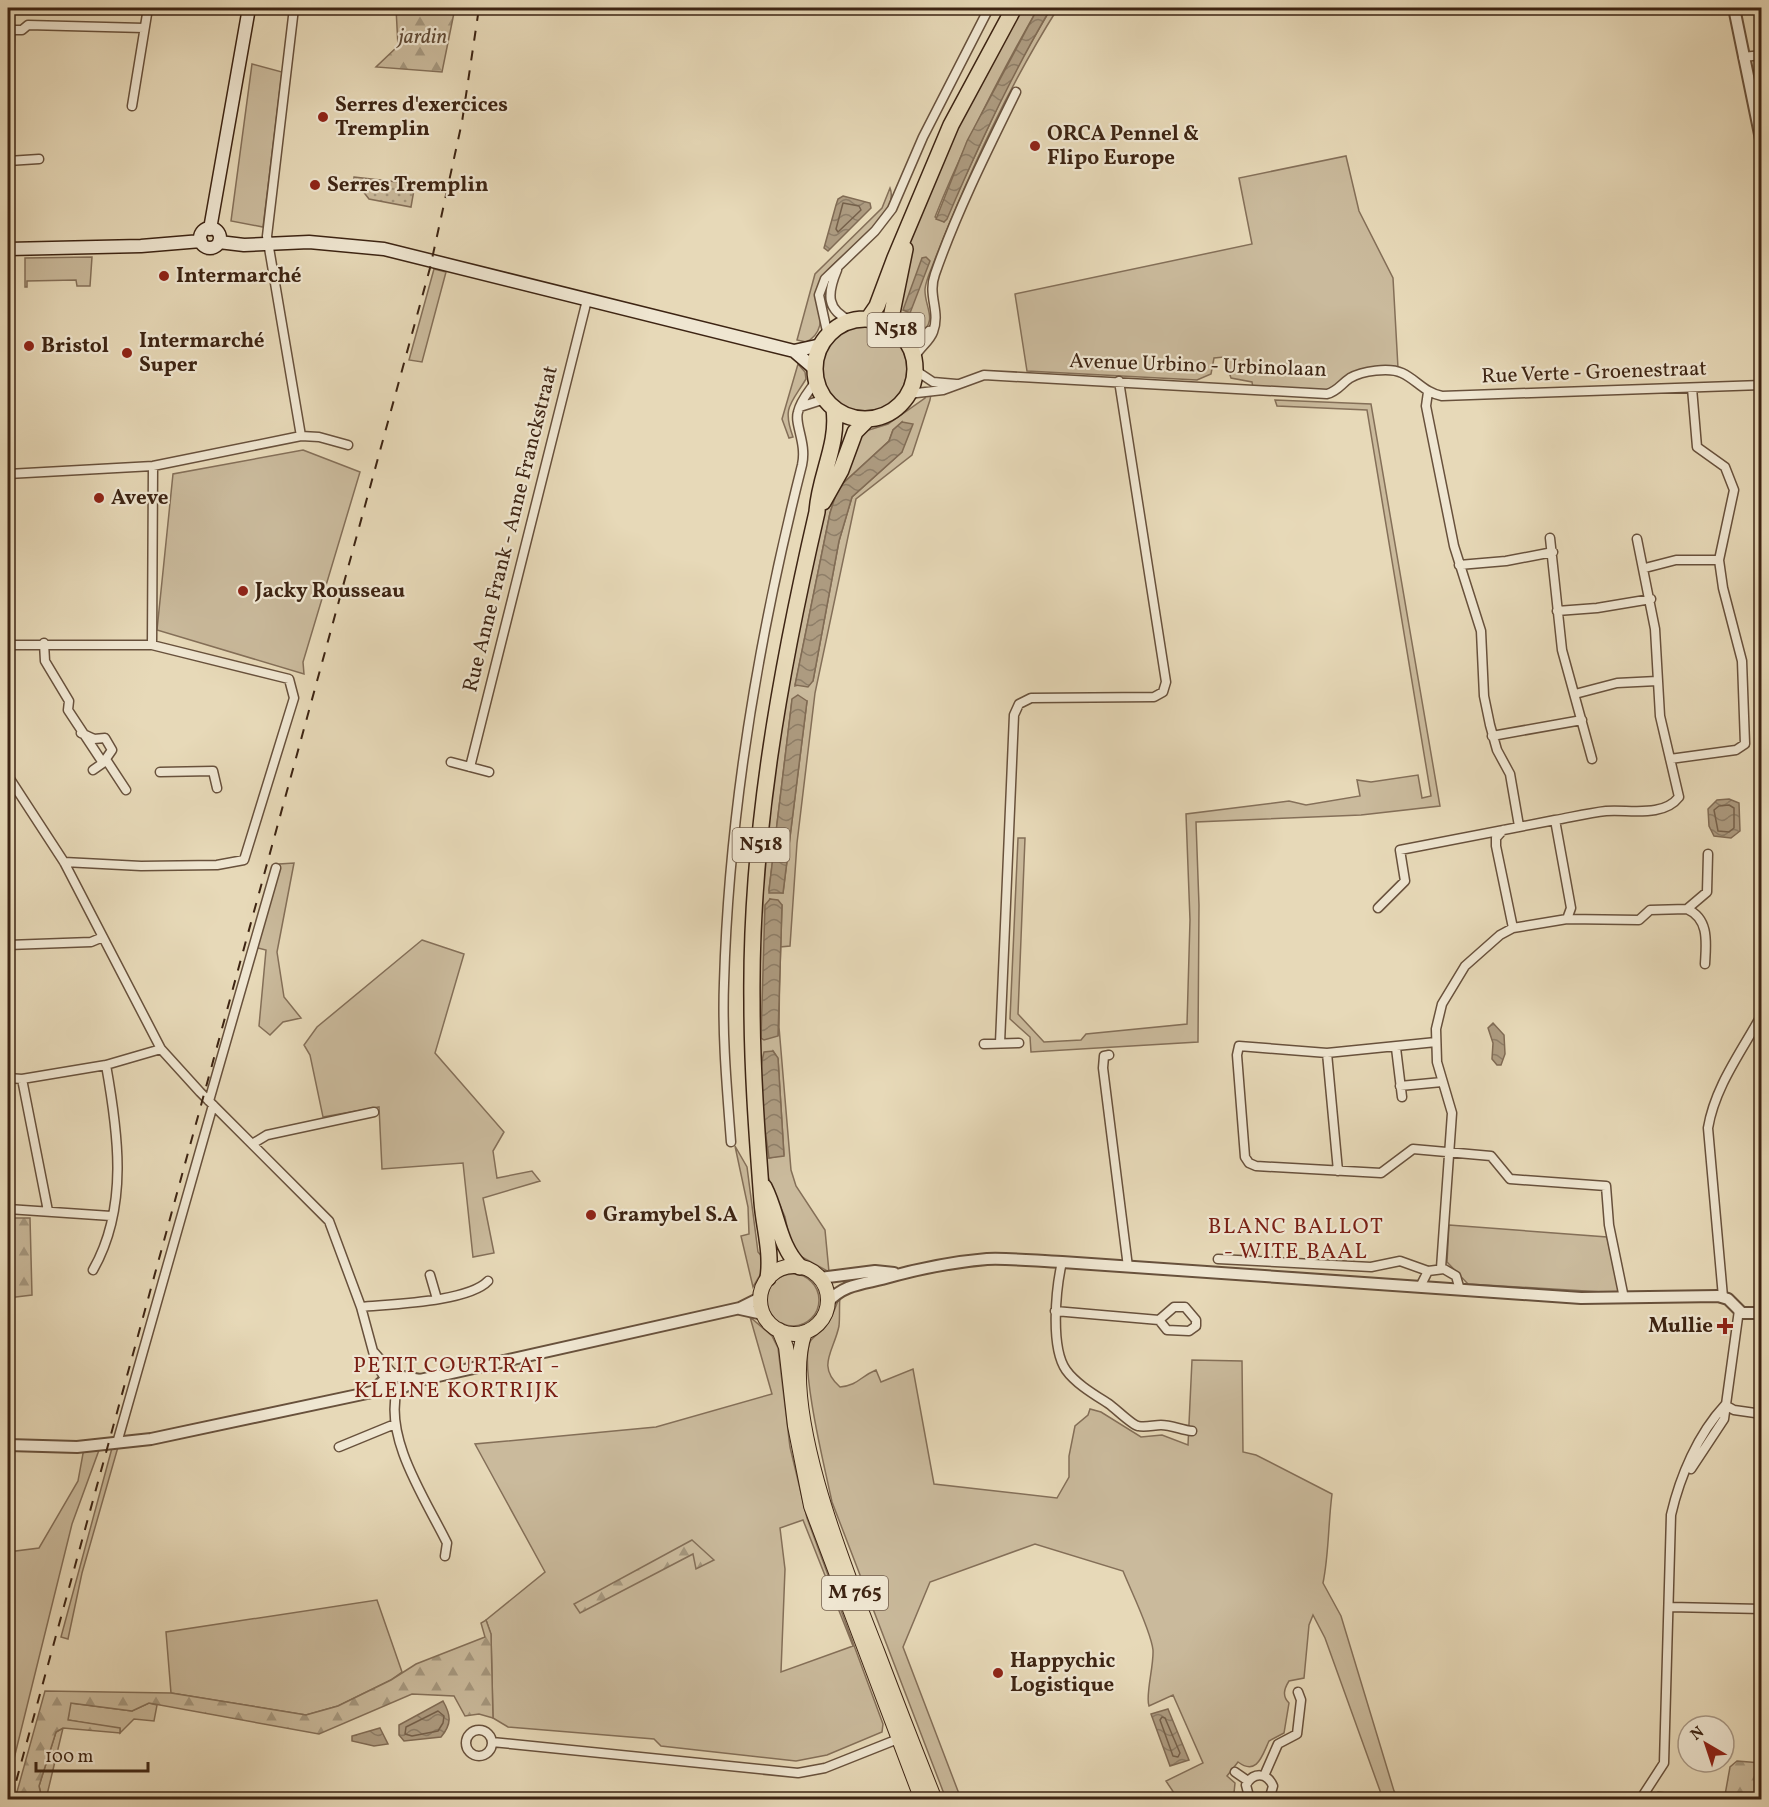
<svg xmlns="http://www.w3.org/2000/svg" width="1769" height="1807" viewBox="0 0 1769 1807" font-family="Vollkorn,serif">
  <defs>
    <pattern id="forest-firs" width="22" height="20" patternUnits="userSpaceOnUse" patternTransform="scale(1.5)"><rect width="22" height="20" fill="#caba9c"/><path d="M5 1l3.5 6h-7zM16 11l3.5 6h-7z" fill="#a5977e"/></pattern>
    <pattern id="garden-dots" width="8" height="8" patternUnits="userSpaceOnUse" patternTransform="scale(1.5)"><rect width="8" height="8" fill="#caba9c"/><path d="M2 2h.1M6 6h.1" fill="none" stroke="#a5977e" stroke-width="1.8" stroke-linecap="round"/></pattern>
    <pattern id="water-waves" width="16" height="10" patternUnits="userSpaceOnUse" patternTransform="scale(1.5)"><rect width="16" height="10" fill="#ad9b80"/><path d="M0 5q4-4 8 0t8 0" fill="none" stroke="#8e7e68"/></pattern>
  </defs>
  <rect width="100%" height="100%" fill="#e7d9b8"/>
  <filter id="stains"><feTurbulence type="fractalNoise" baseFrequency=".00333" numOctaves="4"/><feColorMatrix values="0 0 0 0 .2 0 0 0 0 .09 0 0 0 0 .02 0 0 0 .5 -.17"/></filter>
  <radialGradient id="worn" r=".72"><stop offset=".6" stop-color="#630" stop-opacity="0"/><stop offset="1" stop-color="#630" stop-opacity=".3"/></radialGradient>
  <path fill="#caba9c" stroke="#846f58" stroke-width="1.5" fill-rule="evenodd" d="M1021 8H1038C1000 75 964 144 935 217L944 222 1014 72 1051 8H1058C1008 87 970 171 935 259 932 268 926 279 925 289 924 307 939 320 920 334L918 330 906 326 901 314 897 313 910 238 939 164Z
    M252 64 282 72 263 227 231 221Z
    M1346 156 1359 211 1393 278 1398 368 1353 373 1329 390 1253 388 1252 382 1231 378 1224 357 1214 358 1211 374 1197 380 1027 371 1015 294 1252 244 1239 178Z
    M890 188C901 216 842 252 826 272 811 292 834 329 806 342L797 340 815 274 882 208Z
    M92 257 90 286H77L76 280 27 281V287H25V258Z
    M434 269 446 272 422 362 409 360Z
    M821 369a43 43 0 1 1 86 0a43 43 0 1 1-86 0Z
    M798 364 805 372 806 379C791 404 782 407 793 437L789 438 782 419Z
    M925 393 931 394 930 400 912 455 856 499 815 693 797 843 790 946 780 947 779 1027 791 1170 796 1186 825 1230 829 1272 800 1256 790 1241 785 1217 765 1170 758 1081 760 912 769 815 796 627 822 514 856 434 888 424 925 398ZM902 422V452L852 497 839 541 813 681 795 686 830 513 838 488 889 441 893 430ZM792 700 807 701 783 893 769 890ZM770 899 782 905 778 1036ZM773 1051 778 1059 784 1155 769 1158 762 1090Z
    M1275 400 1371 404 1440 806 1361 815 1196 822 1199 905 1198 1042 1031 1052 1030 1037 1010 1019 1018 838H1025L1018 1014 1044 1042 1081 1040 1086 1034 1187 1024 1190 920 1186 814 1289 801 1306 805 1360 796 1357 780 1371 782 1418 775 1422 798 1431 796 1367 410 1277 406Z
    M303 450 360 472 303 662 304 674 157 630 173 474Z
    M294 863 277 952 284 997 301 1018 283 1022 270 1035 259 1026 266 950 254 947 279 864Z
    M422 940 464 954 435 1053 504 1132 493 1151 497 1178 532 1171 540 1181 483 1198 494 1253 473 1257 463 1163 382 1169 379 1107 323 1117 310 1055 304 1045 317 1027Z
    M735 1146 747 1167 758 1252 765 1260 763 1270 753 1287 741 1236 749 1234 748 1207Z
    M1449 1225 1607 1237 1619 1293 1468 1284 1447 1262Z
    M767 1300a26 26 0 1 1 52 0a26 26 0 1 1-52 0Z
    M840 1297C839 1306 840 1317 839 1326 834 1351 816 1366 840 1387 859 1385 859 1377 876 1370L881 1382 913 1369 934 1484 1057 1498 1069 1477V1456L1075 1426 1088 1415 1090 1409 1101 1412 1141 1437 1162 1435 1188 1445 1192 1360 1242 1361 1243 1452 1256 1455 1332 1494C1328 1525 1329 1554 1323 1583L1341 1616 1394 1791 1399 1799H1383L1325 1638 1313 1615 1309 1625 1304 1678 1289 1681C1284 1689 1282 1696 1289 1703L1284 1733 1269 1741C1262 1756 1257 1776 1238 1762L1227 1776 1235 1783 1234 1793 1229 1799H1178L1166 1781 1203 1763 1173 1695 1149 1706C1145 1696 1154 1666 1153 1650 1151 1631 1131 1591 1123 1571L1035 1544 930 1582 903 1647 961 1799H946L832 1502C826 1473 799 1365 810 1342 813 1336 822 1332 826 1326 833 1317 835 1306 840 1297Z
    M750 1317 772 1336 778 1348 790 1447 807 1518 883 1724 882 1732 827 1755 796 1761 661 1746 654 1739 508 1727 493 1718 491 1635 486 1620 545 1572 475 1444 656 1427 772 1394ZM803 1520 853 1646 781 1672 785 1569 780 1528Z
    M118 1447 82 1573 68 1639 61 1637 112 1448Z
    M84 1448 99 1450 72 1524 8 1783V1552L39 1548 78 1481Z
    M377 1600 402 1672 391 1680 338 1706 306 1715 171 1693 166 1632Z
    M70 1703 132 1711 149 1703 157 1705 154 1721 134 1719 120 1733V1729L68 1720Z
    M63 1728 46 1799H42L39 1786 56 1732Z"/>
  <path fill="url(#forest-firs)" stroke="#846f58" stroke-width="1.5" d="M396 8H455L442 72 376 67 398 46Z
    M8 1218H30L32 1295 8 1298Z
    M692 1540 714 1560 696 1569 693 1554 580 1613 574 1604Z
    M486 1620 491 1634 493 1718 479 1714 465 1716 454 1696 412 1694 319 1734 149 1703 132 1711 71 1703 68 1720 120 1728V1733L63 1728 56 1732 39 1786 42 1799H15L45 1691 171 1693 306 1715 338 1706 391 1680 416 1664 485 1637 481 1623Z
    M1737 1761 1761 1763V1799H1652L1658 1792 1692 1796 1725 1795 1730 1767Z"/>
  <path fill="url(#garden-dots)" stroke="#846f58" stroke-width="1.5" d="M354 177 415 184 411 207 369 199 362 190 353 188Z"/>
  <path fill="url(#water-waves)" stroke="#806b54" stroke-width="1.5" d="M1038 8H1051C1011 76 978 146 947 219L944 222 936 219 967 141Z
    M843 196 870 203 871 208 828 251 824 248 836 205 838 199Z
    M926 257 930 261 910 313 903 310 922 258Z
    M902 422 913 424 902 452 852 497 839 541 813 681 808 687 795 685 830 513 838 488 889 441 893 430Z
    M798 695 807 701 783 893H769V890L791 708 792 699Z
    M1729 799 1739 803 1740 831 1731 838 1714 836 1709 826 1708 809 1717 800Z
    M770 899 778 900 782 905 778 1036 764 1040 761 1038 765 905Z
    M1493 1023 1504 1035 1505 1054 1501 1065H1497L1492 1059 1493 1043 1488 1028Z
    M773 1051 778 1058 784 1156 769 1158C765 1125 755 1084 764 1052Z
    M443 1701C451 1715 452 1724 441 1737L404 1741 399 1735V1725Z
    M1168 1709 1189 1760 1170 1766 1151 1714Z
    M380 1728 388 1744 374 1746 352 1741V1736Z"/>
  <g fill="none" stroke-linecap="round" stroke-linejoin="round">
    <path stroke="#75604a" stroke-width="1.5" d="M843 203 859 206 861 210 838 232 836 229Z
      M1729 805 1734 808V828L1729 832 1718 831 1714 810 1719 806Z
      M438 1711 444 1716 443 1723 438 1731 412 1736 405 1734 406 1727Z
      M1162 1717 1165 1718 1180 1753 1178 1757 1173 1756 1160 1720Z"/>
    <g stroke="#68513c" stroke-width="11">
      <path id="minor" d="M294 8 267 236 301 436
        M8 30H22L28 25 144 28
        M1743 57 1762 55
        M9 65 10 30
        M132 106 148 8
        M8 161 39 159
        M837 270C827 294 826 310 851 321
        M828 336 819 295 825 279 875 231 892 209 923 137 989 8
        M905 339 923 337 929 331
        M914 358C919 348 930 341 933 332 941 311 927 296 935 274 957 211 987 151 1016 92
        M915 370 933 382 956 384
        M1428 392 1426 406 1454 546 1481 631 1484 696 1490 725 1497 750 1510 774 1519 826
        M908 394 943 390 984 375 1327 394C1338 391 1341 384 1350 378 1362 371 1389 367 1402 373 1417 380 1425 393 1442 396L1762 385
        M800 407 825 399
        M8 474 153 466 301 436 319 437 348 445
        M1550 538 1562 650 1592 759
        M1459 565 1506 561 1553 552
        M1645 568 1676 560H1719
        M1557 611 1597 608 1651 599
        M44 643 45 661 69 701 68 710 103 763 112 750 105 738 94 739 81 733
        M8 645H152L289 679 294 698 244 860 217 865 141 866 64 862
        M152 645 153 466
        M1575 694 1617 683 1657 681
        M1492 736 1582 720
        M1670 759 1736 750 1745 744 1742 661 1723 588 1719 560 1734 490 1725 467 1697 447 1692 388
        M107 761 126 790
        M451 762 489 772
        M470 767 587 300
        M93 770 103 763
        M160 772 213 771 217 788
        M8 776 64 862 161 1049 200 1092 329 1221 361 1307 377 1366 385 1378
        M1555 820C1572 817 1589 813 1606 811 1628 809 1663 818 1679 797L1660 716 1655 629 1637 539
        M1503 830 1496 838V846L1513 928
        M1378 908 1405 881 1400 850 1555 820 1571 908 1567 919 1513 928 1500 935 1465 966 1442 1004 1436 1029 1437 1062 1452 1113 1441 1268
        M1687 909C1710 919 1706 944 1705 964
        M1567 919 1639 920 1650 910 1687 909 1707 892 1708 854
        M8 945 91 942 103 937
        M1436 1042 1327 1053 1239 1046 1237 1055 1245 1157 1249 1163 1256 1166 1381 1173 1413 1149 1491 1156 1510 1179 1606 1186 1609 1225 1624 1298
        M1000 1043 1014 715 1019 704 1031 698 1154 697 1163 692 1166 682 1119 381
        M984 1044 1019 1043
        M1396 1048 1402 1097
        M1327 1053 1338 1171
        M1109 1055 1104 1056 1103 1068 1128 1267
        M8 1078 22 1079 106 1065 161 1049
        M22 1079 48 1211
        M1400 1086 1442 1082
        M209 1101 276 868
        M731 1142C727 1089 722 1036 724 983 729 808 759 635 802 465 807 443 794 424 798 412 801 399 809 392 816 381
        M252 1144 267 1135 374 1112
        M8 1209 111 1216
        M1218 1259 1371 1267 1400 1261 1428 1271
        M1062 1262C1056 1288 1050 1347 1066 1370 1076 1384 1095 1395 1109 1404 1116 1409 1132 1425 1138 1426 1145 1428 1154 1425 1161 1425 1171 1425 1182 1430 1192 1431
        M93 1270C129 1207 118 1132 106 1065
        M430 1275 437 1299
        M1420 1287 1428 1271 1444 1269 1456 1276 1460 1290
        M1723 1297 1708 1128C1715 1086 1742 1051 1762 1014
        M361 1307C391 1304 468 1302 488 1281
        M1055 1311 1159 1320 1174 1307H1185L1196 1320V1326L1189 1331 1167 1330 1159 1320
        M374 1352 394 1375
        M397 1390C384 1439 426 1500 447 1543L445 1556
        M1725 1405 1734 1410 1762 1414
        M117 1443 213 1105
        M339 1447 395 1424
        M1691 1469 1724 1419 1739 1310
        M1670 1607 1762 1609
        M466 1743a13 13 0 1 1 26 0a13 13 0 1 1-26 0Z
        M492 1742 798 1773 825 1768 903 1737
        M1235 1772 1248 1781
        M1264 1776 1278 1744 1297 1734 1301 1700 1298 1692
        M1250 1800 1246 1785C1253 1772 1267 1772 1273 1786L1269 1800
        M1640 1800 1664 1763 1671 1515C1680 1476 1698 1434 1725 1405"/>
    </g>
    <g stroke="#68513c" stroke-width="14">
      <path id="tertiary" d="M1734 8 1762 144
        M820 1278 875 1271 894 1273
        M828 1302C843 1285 861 1284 882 1279 917 1269 951 1262 987 1259 1011 1258 1037 1261 1062 1262L1581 1298 1718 1296 1728 1299 1742 1313H1762
        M740 1309 763 1314
        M384 1381 386 1389 394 1391 420 1380 740 1308 760 1298
        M380 1384 391 1375 420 1380
        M8 1445 77 1447 151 1439 386 1389"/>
    </g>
    <g stroke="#3d2413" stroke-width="15">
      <path id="secondary" d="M200 238a10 10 0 1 1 20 0a10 10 0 1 1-20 0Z
        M210 229 249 8
        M219 242 244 245 309 242 384 249 794 351 815 369
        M8 249 141 246 201 241
        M794 351 821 345"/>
    </g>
    <g stroke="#3d2413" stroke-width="16">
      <path id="primary" d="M760 1300a34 34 0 1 1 68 0a34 34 0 1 1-68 0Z
        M779 1330 786 1347 795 1426 811 1506 922 1800
        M805 1332C778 1407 848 1577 877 1651 896 1701 915 1750 935 1800"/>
    </g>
    <g stroke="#3d2413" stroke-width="18">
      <path id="trunk" d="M868 319 877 306 895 258 951 125 1014 8
        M815 369a50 50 0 1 1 100 0a50 50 0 1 1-100 0Z
        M893 328 892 313 905 249
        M823 502 841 470 855 432 868 419
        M764 1187C778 1214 778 1245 800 1267
        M768 1278C772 1252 764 1228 762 1202 757 1135 752 1069 752 1002 750 838 780 672 817 512 819 476 839 445 834 409"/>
    </g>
    <use href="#minor" stroke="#efe6d1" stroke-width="8"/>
    <use href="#tertiary" stroke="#efe6d1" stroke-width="10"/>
    <use href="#secondary" stroke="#efe6d1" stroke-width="12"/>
    <use href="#primary" stroke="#e7d9b8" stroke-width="14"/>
    <use href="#trunk" stroke="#e7d9b8" stroke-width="15"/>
    <path stroke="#3d2413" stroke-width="2" stroke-dasharray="10 10" stroke-linecap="butt" d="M11 1800 430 268 462 122 479 8"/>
  </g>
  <g fill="#8f2418" stroke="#efe6d1" stroke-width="2">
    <circle cx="323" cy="117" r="6"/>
    <circle cx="1035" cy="146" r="6"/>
    <circle cx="315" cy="185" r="6"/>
    <circle cx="164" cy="276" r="6"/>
    <circle cx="29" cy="346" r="6"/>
    <circle cx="127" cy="353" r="6"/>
    <circle cx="99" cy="498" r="6"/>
    <circle cx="243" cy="591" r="6"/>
    <circle cx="591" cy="1215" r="6"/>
    <path d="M1722 1317h6v6h6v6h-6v6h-6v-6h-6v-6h6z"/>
    <circle cx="998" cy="1673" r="6"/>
  </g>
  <g text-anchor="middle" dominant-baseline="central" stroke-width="4.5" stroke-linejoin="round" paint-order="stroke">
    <g fill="#efe6d1" stroke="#725e4c" stroke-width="1.5">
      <rect x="867.5" y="313" width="57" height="34" rx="4.5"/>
      <rect x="732.5" y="828" width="57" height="34" rx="4.5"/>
      <rect x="822" y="1576" width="66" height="34" rx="4.5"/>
    </g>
    <g font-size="20" font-weight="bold" fill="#3d2413">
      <text x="896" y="330">N518</text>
      <text x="761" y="845">N518</text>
      <text x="855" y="1593">M 765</text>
    </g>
    <g font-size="21" font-style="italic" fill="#604a35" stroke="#efe6d1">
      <text x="423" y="37">jardin</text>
    </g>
    <g font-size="21" font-weight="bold" fill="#3d2413" stroke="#efe6d1" text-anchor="start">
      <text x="335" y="105">Serres d'exercices<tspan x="335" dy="24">Tremplin</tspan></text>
      <text x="1047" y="134">ORCA Pennel &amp;<tspan x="1047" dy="24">Flipo Europe</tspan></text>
      <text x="327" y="185">Serres Tremplin</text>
      <text x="176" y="276">Intermarché</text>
      <text x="139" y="341">Intermarché<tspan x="139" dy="24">Super</tspan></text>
      <text x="41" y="346">Bristol</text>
      <text x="111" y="498">Aveve</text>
      <text x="255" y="591">Jacky Rousseau</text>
      <text x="603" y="1215">Gramybel S.A</text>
      <text x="1713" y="1326" text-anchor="end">Mullie</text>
      <text x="1010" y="1661">Happychic<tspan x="1010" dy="24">Logistique</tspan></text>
    </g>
    <g font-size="21" fill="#3d2413" stroke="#efe6d1">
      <text transform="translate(1198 366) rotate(2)">Avenue Urbino - Urbinolaan</text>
      <text transform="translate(1594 373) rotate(-2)">Rue Verte - Groenestraat</text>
      <text transform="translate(511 529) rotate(-76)">Rue Anne Frank - Anne Franckstraat</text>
    </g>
    <g font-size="22" letter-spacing="1.5" fill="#7a1f14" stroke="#efe6d1">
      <text x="1296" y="1227">BLANC BALLOT<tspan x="1296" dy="25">- WITE BAAL</tspan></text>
      <text x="457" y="1366">PETIT COURTRAI -<tspan x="457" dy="25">KLEINE KORTRIJK</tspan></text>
    </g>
  </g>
  <rect width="1769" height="1807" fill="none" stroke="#e7d9b8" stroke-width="30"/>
  <rect x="9" y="9" width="1751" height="1789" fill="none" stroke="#3d2413" stroke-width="3"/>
  <rect x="15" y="15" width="1739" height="1777" fill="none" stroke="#3d2413" stroke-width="1.5"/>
  <g transform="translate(1706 1744) rotate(321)"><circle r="28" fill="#efe6d1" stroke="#a89885" stroke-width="1.5"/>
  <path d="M0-4.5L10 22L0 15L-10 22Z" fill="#8f2418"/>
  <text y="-9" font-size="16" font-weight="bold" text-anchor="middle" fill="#3d2413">N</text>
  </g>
  <path d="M36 1762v9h112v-9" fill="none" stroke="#3d2413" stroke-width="3"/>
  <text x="45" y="1762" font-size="18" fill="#3d2413" stroke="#efe6d1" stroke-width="4.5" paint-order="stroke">100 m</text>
  <rect width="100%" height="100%" filter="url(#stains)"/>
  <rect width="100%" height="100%" fill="url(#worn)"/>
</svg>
